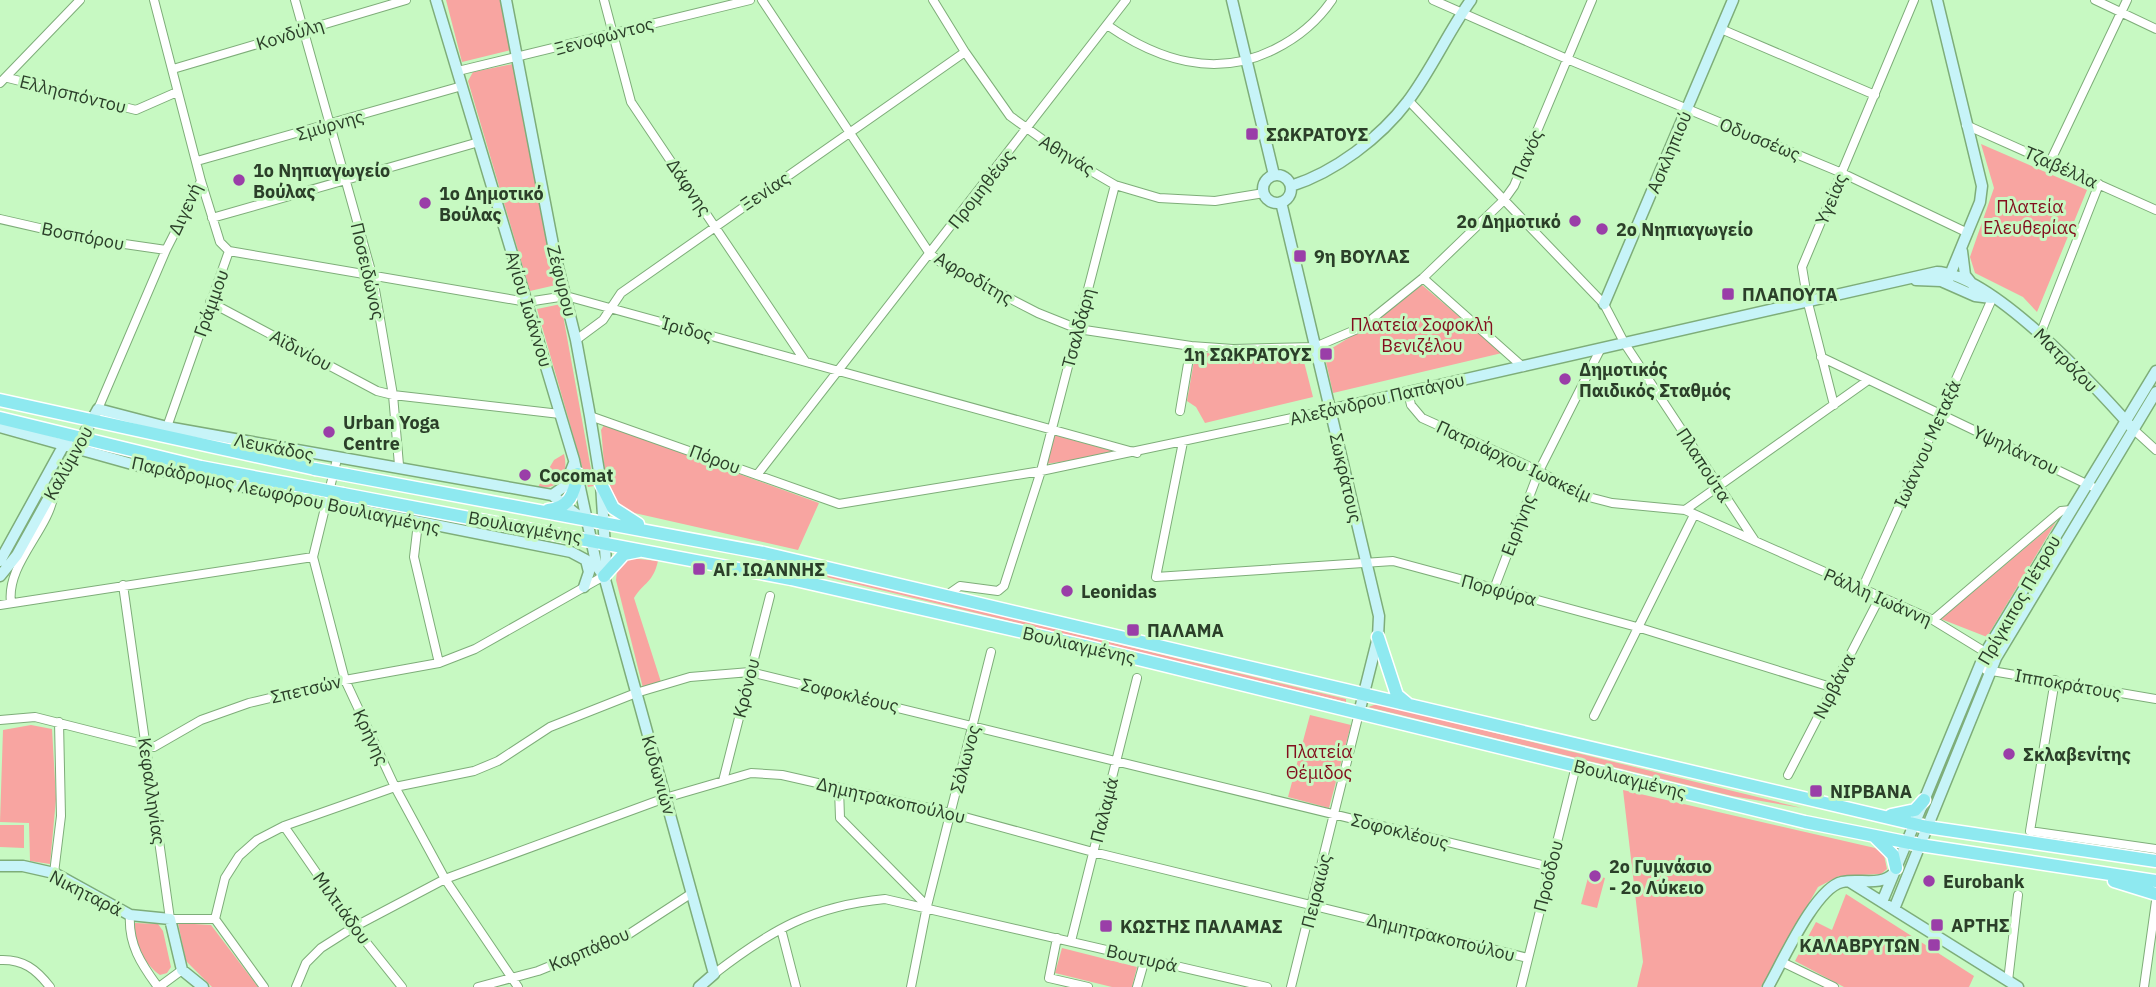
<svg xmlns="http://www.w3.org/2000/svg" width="2156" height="987" viewBox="0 0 2156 987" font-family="'IBM Plex Sans',sans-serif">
  <rect width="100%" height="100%" fill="#c7f9c2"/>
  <path fill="#f8a5a1" d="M446 0H500L511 50 462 62Z
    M513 64 556 285 530 291 468 81 473 72Z
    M1981 144 2087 190 2037 312 2023 297 1975 273 1970 257 1994 188Z
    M1422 285 1502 353 1333 393 1324 353 1378 320Z
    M561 304 594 486 588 487 537 309Z
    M1301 350 1313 397 1205 423 1196 407 1187 401 1194 361 1203 353 1254 354Z
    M604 425 819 503 798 550 630 512C601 494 605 461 601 430Z
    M1054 435 1113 451V455L1045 464Z
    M564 454C569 475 560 490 538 487L554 460Z
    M2056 522 1987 637 1941 619Z
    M630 558 658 561C653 583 644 582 634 598L661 682 643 688 616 580 617 571Z
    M781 566 827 574 1346 699V702Z
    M1377 704 1802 808 1732 796 1368 707Z
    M1310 715 1351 725 1329 808 1288 797Z
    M31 725 52 729 56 799 50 864 30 861 29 823 0 822 3 730Z
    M1623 790 1875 848 1884 855 1887 869 1881 874 1839 876 1818 887 1761 987H1637L1643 962Z
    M0 825H24V848L0 847Z
    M1589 874 1605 878 1597 908 1581 904Z
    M1846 894 1974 976 1969 987H1844L1795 961 1816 922 1832 930Z
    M135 923 158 924 163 931 171 967 167 973 160 975C144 964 133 942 135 923Z
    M178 923 211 925 258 987H212L186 961Z
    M1062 948 1137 967 1132 987H1112L1055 973Z"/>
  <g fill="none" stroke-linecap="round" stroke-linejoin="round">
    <g stroke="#7ead79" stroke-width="10">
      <path id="street" d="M154 0 201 181 220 242 229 251 167 427
        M295 0 373 278 393 395 399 465
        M604 0 631 102 805 361
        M762 0 930 254 943 264 1038 313 1078 329 1191 346 1233 349 1315 347 1362 327 1423 278 1504 200 1514 186 1592 0
        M933 0 965 52 1010 116 1067 157 1115 185 1159 198 1215 201 1264 193
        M1433 0 1567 59 1842 173 1968 233
        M2095 0 2156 29
        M1107 25C1159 61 1216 79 1275 49 1299 37 1317 22 1332 0
        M1721 29 1875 95
        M173 69 406 0
        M458 71 750 0
        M8 78 136 110 177 92
        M0 83 80 0
        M1408 100 1604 304 1625 344 1755 541
        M1966 125 2156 210
        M197 161 462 86
        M2050 162 2127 0
        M212 218 479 142
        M0 219 83 238 166 250
        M229 251 527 302 566 296 1137 453
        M1423 278 1523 367
        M210 302 377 391 393 395 560 414
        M2040 335 2099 184
        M576 340 603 320 621 293 965 52
        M1821 357 2097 489
        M1408 392 1411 405 1422 418 1539 471 1581 495 1612 503 1685 510 1933 620 1990 655
        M1834 405 1808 303 1802 267 1914 0
        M98 409 166 250 201 181
        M1180 411 1191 346
        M590 416 839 504 1041 471 1330 410
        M2133 429 2156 450
        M1183 442 1156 577 1393 561 1637 627 1834 688
        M337 459 313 557 345 680 395 787 445 879 518 987
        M757 475 1126 0
        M1685 510 1867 381
        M418 523 414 557 439 663
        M123 585 170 919H215
        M1494 589 1539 471 1600 350
        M1862 589 1992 299
        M947 595 960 586 998 591 1004 586 1041 471 1115 185
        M11 603C6 564 48 531 54 494
        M0 605 313 557
        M1933 620 2061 511 2071 510
        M1986 670 2156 699
        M2055 680 2030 831 2156 849
        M1594 716 1694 515
        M0 720 35 717 154 747 201 720 249 703 345 680 439 663 475 649 604 576
        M1788 775 1880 597
        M723 781 770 596
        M839 788 840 818 927 906
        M284 826 354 927 402 987
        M54 873 61 816 59 722
        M130 915C128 944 141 964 158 987
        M215 919 225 878 239 856 257 840 284 826 395 787 474 771 498 761 550 727 636 693 690 677 750 672 1550 867
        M215 919 264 987
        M781 929 796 987
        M1057 938 1049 978 1088 987
        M1071 941 1137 678
        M0 960C23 959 36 969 50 987
        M1782 962 1834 987
        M714 974C771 930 812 906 885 899L1267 987
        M2008 981 2018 895
        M159 987 182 970
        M296 987 306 963 321 948 354 927 445 879 665 798 751 773 782 775 950 813 1093 852 1528 958
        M478 987 538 971 629 934 692 893
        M911 987 927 906 991 652
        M1137 987 1145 959
        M1291 987 1359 713
        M1521 987 1576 766
        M2144 987 2156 901"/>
    </g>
    <g stroke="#7ead79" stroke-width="13">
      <path id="secondary" d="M436 0 574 460 597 567 604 576 714 974 699 987
        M506 0 555 255 576 340 590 416 601 484 606 563 604 576
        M1232 0 1274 175
        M1937 0 1982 186 1980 202 1947 282
        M1263 189a14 14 0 1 1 28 0a14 14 0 1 1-28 0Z
        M1291 186C1335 172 1380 138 1408 101 1432 69 1448 32 1471 0
        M1281 202 1379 616 1378 637 1359 713
        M1962 251 1965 275 1973 285
        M1916 280 1941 281 1975 296 1991 298
        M1604 304 1733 0
        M1330 410 1937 272C1992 274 2096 387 2133 429
        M0 427 139 466 571 552 586 560 589 572 584 587
        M552 495 565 486 574 463
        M0 561 66 441
        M0 576 17 555 98 409 167 427 552 495 580 517
        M0 866H23L54 873 130 915 170 919 182 970 203 987
        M1850 882 2018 987
        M1882 902 1985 653 2156 371
        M1894 909 1996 658 2156 392
        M1768 987C1782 963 1815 888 1842 882 1860 878 1880 887 1894 873"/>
    </g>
    <g stroke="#fff" stroke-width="15">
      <path id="primary" d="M0 400 315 469
        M0 418 201 467 312 488
        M347 475 764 553 1927 827 2156 861
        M601 484 613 508 638 524
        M343 494 791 579 1085 646 1805 822 1920 845 2156 881
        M548 510C570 508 574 493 578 474
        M604 576 624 554 639 551
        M1378 637 1397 695 1409 705
        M1891 815 1915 810 1924 800
        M1875 837 1893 855 1896 868
        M2114 881 2156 894"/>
    </g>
    <use href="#street" stroke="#fff" stroke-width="8"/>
    <use href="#secondary" stroke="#c7f4f8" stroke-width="10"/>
    <use href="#primary" stroke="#8ee9f0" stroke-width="12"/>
    <g stroke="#fff" stroke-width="15" stroke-linecap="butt">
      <path id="primary-bridge" d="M315 469 347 475
        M312 488 343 494"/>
    </g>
    <use href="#primary-bridge" stroke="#8ee9f0" stroke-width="12"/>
  </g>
  <g fill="#9a3ea8" stroke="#c7f9c2" stroke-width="2.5">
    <rect x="1245" y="127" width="14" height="14" rx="3.5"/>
    <circle cx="239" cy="180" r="7"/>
    <circle cx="425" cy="203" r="7"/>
    <circle cx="1575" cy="221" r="7"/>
    <circle cx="1602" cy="229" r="7"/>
    <rect x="1293" y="249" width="14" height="14" rx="3.5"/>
    <rect x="1721" y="287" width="14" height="14" rx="3.5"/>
    <rect x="1319" y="347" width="14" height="14" rx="3.5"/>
    <circle cx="1565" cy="379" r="7"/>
    <circle cx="329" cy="432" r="7"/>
    <circle cx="525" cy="475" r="7"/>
    <rect x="692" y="562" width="14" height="14" rx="3.5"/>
    <circle cx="1067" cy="591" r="7"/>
    <rect x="1126" y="623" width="14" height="14" rx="3.5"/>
    <circle cx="2009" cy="754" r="7"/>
    <rect x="1809" y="784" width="14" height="14" rx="3.5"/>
    <circle cx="1595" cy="876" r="7"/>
    <circle cx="1929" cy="881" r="7"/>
    <rect x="1930" y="918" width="14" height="14" rx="3.5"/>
    <rect x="1099" y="919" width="14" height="14" rx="3.5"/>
    <rect x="1927" y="938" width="14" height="14" rx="3.5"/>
  </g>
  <g text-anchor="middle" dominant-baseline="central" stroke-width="6" stroke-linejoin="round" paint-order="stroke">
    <g font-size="18" fill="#2b3f29" stroke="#c7f9c2">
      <text transform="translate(290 34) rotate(-17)">Κονδύλη</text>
      <text transform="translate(604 36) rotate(-15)">Ξενοφώντος</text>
      <text transform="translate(73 94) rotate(14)">Ελλησπόντου</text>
      <text transform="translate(330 125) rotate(-16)">Σμύρνης</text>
      <text transform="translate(1760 139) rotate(22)">Οδυσσέως</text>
      <text transform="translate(1669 152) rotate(-67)">Ασκληπιού</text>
      <text transform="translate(1527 154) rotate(-67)">Πανός</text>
      <text transform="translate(1067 155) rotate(31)">Αθηνάς</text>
      <text transform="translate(2061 167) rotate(24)">Τζαβέλλα</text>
      <text transform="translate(689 187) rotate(56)">Δάφνης</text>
      <text transform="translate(981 189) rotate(-52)">Προμηθέως</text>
      <text transform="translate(765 191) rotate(-34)">Ξενίας</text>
      <text transform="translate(1831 199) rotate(-67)">Υγείας</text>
      <text transform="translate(185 209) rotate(-65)">Διγενή</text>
      <text transform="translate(83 236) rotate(11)">Βοσπόρου</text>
      <text transform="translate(368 271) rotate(77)">Ποσειδώνος</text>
      <text transform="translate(974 278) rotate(30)">Αφροδίτης</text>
      <text transform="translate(562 281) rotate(76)">Ζέφυρου</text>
      <text transform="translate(211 303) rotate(-70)">Γράμμου</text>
      <text transform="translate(529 309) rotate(73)">Αγίου Ιωάννου</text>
      <text transform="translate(1078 328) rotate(-75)">Τσαλδάρη</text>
      <text transform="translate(687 329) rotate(15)">Ίριδος</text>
      <text transform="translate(301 350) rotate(28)">Αϊδινίου</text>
      <text transform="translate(2066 360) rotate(45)">Ματρόζου</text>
      <text transform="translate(1377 399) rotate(-13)">Αλεξάνδρου Παπάγου</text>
      <text transform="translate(1927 444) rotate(-66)">Ιωάννου Μεταξά</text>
      <text transform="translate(274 447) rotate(11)">Λευκάδος</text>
      <text transform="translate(2016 450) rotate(25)">Υψηλάντου</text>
      <text transform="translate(715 459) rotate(20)">Πόρου</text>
      <text transform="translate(1514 461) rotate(25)">Πατριάρχου Ιωακείμ</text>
      <text transform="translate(68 463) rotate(-61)">Καλύμνου</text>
      <text transform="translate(1704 465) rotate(57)">Πλαπούτα</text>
      <text transform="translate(1346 478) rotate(77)">Σωκράτους</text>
      <text transform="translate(286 495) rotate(12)">Παράδρομος Λεωφόρου Βουλιαγμένης</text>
      <text transform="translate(1518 525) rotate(-69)">Ειρήνης</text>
      <text transform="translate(525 527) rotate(10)">Βουλιαγμένης</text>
      <text transform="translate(1499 590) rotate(15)">Πορφύρα</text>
      <text transform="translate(1878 597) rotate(24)">Ράλλη Ιωάννη</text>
      <text transform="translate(2019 600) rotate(-60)">Πρίγκιπος Πέτρου</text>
      <text transform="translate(1079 645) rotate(13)">Βουλιαγμένης</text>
      <text transform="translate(2068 684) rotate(10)">Ιπποκράτους</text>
      <text transform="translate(1834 686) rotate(-63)">Νιρβάνα</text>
      <text transform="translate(746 688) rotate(-76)">Κρόνου</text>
      <text transform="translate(306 689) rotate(-13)">Σπετσών</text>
      <text transform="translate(850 695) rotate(13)">Σοφοκλέους</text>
      <text transform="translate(371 737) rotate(65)">Κρήνης</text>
      <text transform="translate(965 759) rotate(-75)">Σόλωνος</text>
      <text transform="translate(659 775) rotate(74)">Κυδωνιών</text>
      <text transform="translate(1630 779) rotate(14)">Βουλιαγμένης</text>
      <text transform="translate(152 791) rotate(82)">Κεφαλληνίας</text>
      <text transform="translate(891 800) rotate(13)">Δημητρακοπούλου</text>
      <text transform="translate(1104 810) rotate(-76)">Παλαμά</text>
      <text transform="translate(1400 831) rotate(14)">Σοφοκλέους</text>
      <text transform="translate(1548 876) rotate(-76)">Προόδου</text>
      <text transform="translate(1316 891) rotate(-76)">Πειραιώς</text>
      <text transform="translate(86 893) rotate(27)">Νικηταρά</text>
      <text transform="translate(342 908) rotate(54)">Μιλτιάδου</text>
      <text transform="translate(1441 937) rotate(14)">Δημητρακοπούλου</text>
      <text transform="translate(589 949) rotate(-23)">Καρπάθου</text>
      <text transform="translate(1142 958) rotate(13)">Βουτυρά</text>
    </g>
    <g font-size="18" font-weight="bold" fill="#2b3f29" stroke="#c7f9c2" text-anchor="start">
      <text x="1266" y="134">ΣΩΚΡΑΤΟΥΣ</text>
      <text x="253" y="170">1ο Νηπιαγωγείο<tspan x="253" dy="21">Βούλας</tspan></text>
      <text x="439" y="193">1ο Δημοτικό<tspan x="439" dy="21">Βούλας</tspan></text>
      <text x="1561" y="221" text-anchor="end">2ο Δημοτικό</text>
      <text x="1616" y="229">2ο Νηπιαγωγείο</text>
      <text x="1314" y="256">9η ΒΟΥΛΑΣ</text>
      <text x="1742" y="294">ΠΛΑΠΟΥΤΑ</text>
      <text x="1312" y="354" text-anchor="end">1η ΣΩΚΡΑΤΟΥΣ</text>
      <text x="1579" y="369">Δημοτικός<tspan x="1579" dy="21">Παιδικός Σταθμός</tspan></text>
      <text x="343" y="422">Urban Yoga<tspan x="343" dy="21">Centre</tspan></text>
      <text x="539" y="475">Cocomat</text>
      <text x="713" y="569">ΑΓ. ΙΩΑΝΝΗΣ</text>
      <text x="1081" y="591">Leonidas</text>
      <text x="1147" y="630">ΠΑΛΑΜΑ</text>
      <text x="2023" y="754">Σκλαβενίτης</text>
      <text x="1830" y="791">ΝΙΡΒΑΝΑ</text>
      <text x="1609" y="866">2ο Γυμνάσιο<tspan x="1609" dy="21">- 2ο Λύκειο</tspan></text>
      <text x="1943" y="881">Eurobank</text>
      <text x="1951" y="925">ΑΡΤΗΣ</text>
      <text x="1120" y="926">ΚΩΣΤΗΣ ΠΑΛΑΜΑΣ</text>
      <text x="1920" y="945" text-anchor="end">ΚΑΛΑΒΡΥΤΩΝ</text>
    </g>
    <g font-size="18" fill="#820e1d" stroke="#c7f9c2">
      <text x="2030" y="206">Πλατεία<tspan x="2030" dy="21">Ελευθερίας</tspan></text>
      <text x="1422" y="324">Πλατεία Σοφοκλή<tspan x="1422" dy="21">Βενιζέλου</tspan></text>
      <text x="1319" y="751">Πλατεία<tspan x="1319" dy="21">Θέμιδος</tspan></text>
    </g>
  </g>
</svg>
